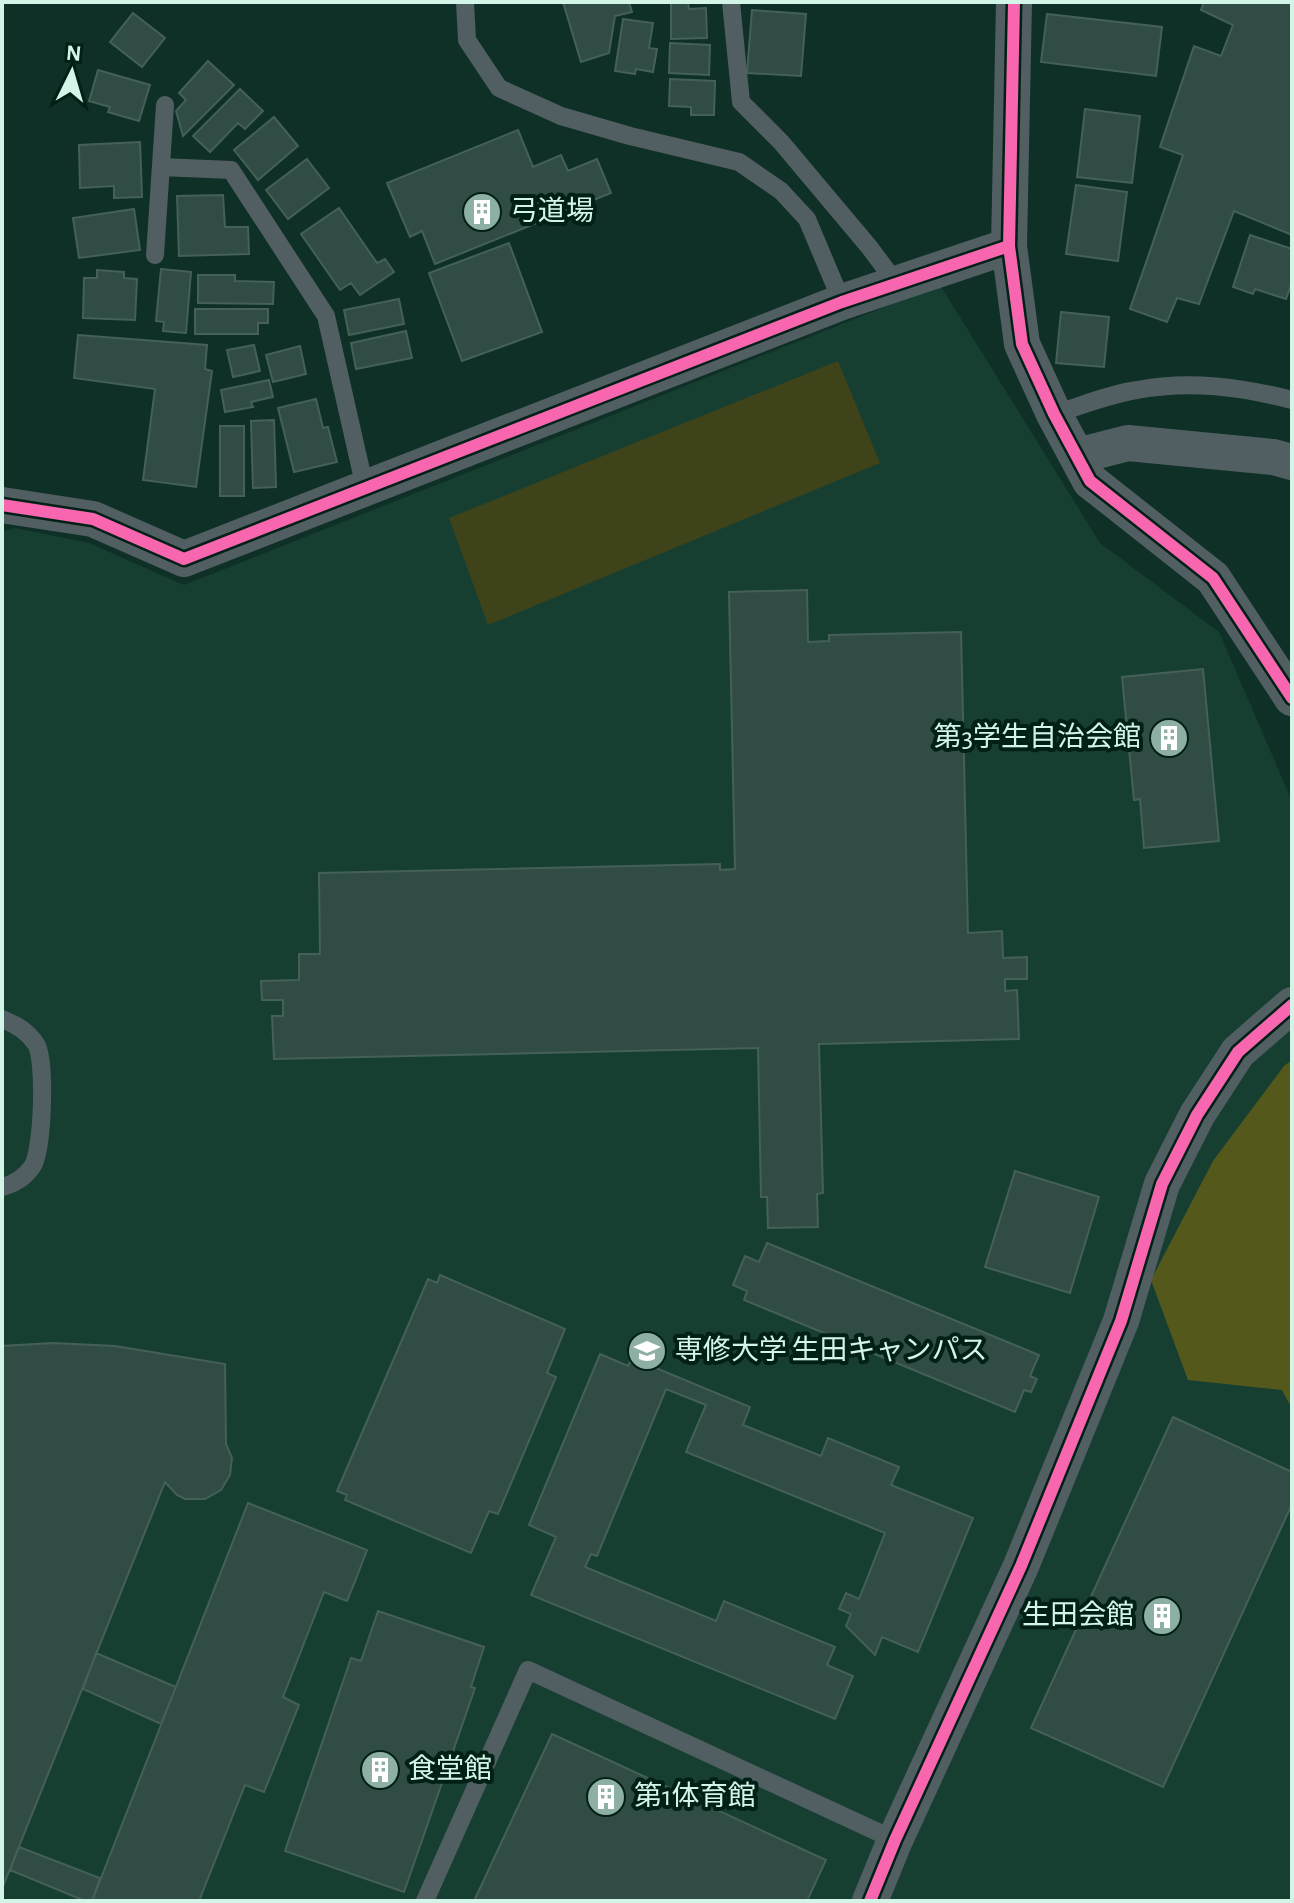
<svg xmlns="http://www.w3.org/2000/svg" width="1294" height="1903" viewBox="0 0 1294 1903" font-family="'Alegreya Sans','Noto Sans JP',sans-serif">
  <rect width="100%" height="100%" fill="#0f3027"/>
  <path fill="#163f32" d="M940 285 1100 543 1219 632 1292 801V1901H2V532L15 528 89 543 184 585Z"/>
  <path fill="#3f431a" d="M838 361 880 463 488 625 449 518Z"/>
  <path fill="#54591b" d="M1292 1060V1409L1282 1390 1188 1380 1151 1280 1213 1161 1284 1066Z"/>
  <path fill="#304c44" stroke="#446058" stroke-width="2" d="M563 2H629L632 12 615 16 609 53 581 62Z
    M671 2H688L689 9 706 8 707 38 671 39Z
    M1204 2H1292V235L1234 211 1199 304 1177 298 1167 322 1130 309 1183 155 1160 147 1194 46 1221 56 1233 25 1201 10Z
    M752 10 806 14 801 76 747 73Z
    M133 13 165 38 142 67 110 42Z
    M1047 14 1162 27 1156 76 1041 62Z
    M623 19 653 23 649 48 657 49 653 72 636 69 635 74 615 71Z
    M670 43 710 45 709 75 669 73Z
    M208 61 234 85 183 136 176 111 186 100 179 93Z
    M98 70 150 85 139 121 108 112 110 107 89 101Z
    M670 79 715 81 714 115H691V107L669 106Z
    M240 89 263 111 245 129 238 123 210 152 193 136Z
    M1085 109 1140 116 1132 183 1077 177Z
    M274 117 298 146 258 180 234 150Z
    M518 130 533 167 561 155 568 171 597 159 611 193 435 264 422 231 410 237 387 183Z
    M140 142 142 197 114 198V186L80 188 79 145Z
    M307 159 329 188 288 219 266 190Z
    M1076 185 1127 192 1118 261 1066 254Z
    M223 195 225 227H248L249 254 179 256 177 196Z
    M339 208 377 263 385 259 394 272 360 295 351 283 340 290 301 234Z
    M134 209 140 250 79 258 73 218Z
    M1250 235 1292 249V282L1286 299 1255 289 1253 294 1233 287Z
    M509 243 542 332 462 361 429 273Z
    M161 269 191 272 186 333 163 331 164 322 156 321Z
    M97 270 124 272V278L137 279 135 320 83 318 84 278H97Z
    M198 275H235V281L274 282 273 304 198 303Z
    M399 299 404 324 349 335 344 310Z
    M195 309H268V323H258V334H195Z
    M1061 312 1109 317 1104 367 1056 363Z
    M406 331 412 358 356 369 351 343Z
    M78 335 207 345 205 369 212 371 196 487 143 480 155 389 74 378Z
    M254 345 260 371 233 377 227 350Z
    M300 346 306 374 273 382 266 355Z
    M269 380 273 397 251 402 253 407 225 412 221 390Z
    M316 399 323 428 328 427 337 462 294 472 278 408Z
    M274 420 276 487 253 488 251 421Z
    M220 426H244V496H220Z
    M807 590 808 642 829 641V635L961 632 968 933 1002 931 1003 958 1027 957V979H1005V991L1017 990 1019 1039 819 1044 823 1193 817 1194 818 1227 768 1228 767 1197H761L758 1048 274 1059 272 1016H283V1000H262L261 981 299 980V954H320L319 873 720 864V870L735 869 729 592Z
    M1203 669 1219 841 1144 848 1140 799 1134 800 1122 677Z
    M1015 1171 1099 1197 1070 1293 985 1267Z
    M767 1243 1039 1355 1030 1376 1037 1379 1031 1392 1024 1390 1015 1412 744 1300 747 1291 733 1285 745 1256 759 1262Z
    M440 1275 565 1329 547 1373 556 1377 498 1514 489 1511 471 1553 345 1500 347 1495 337 1491 428 1279 437 1283Z
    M53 1343 115 1346 225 1364 226 1444 232 1458 231 1466 230 1475 221 1490 205 1499H185L177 1495 165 1482 2 1889V1346Z
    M600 1354 628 1366 632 1358 750 1407 743 1425 821 1456 828 1438 899 1467 891 1485 973 1518 918 1652 882 1637 875 1655 846 1626 851 1614 839 1609 846 1593 859 1599 885 1533 686 1452 706 1405 666 1389 597 1556 591 1554 585 1567 716 1621 724 1601 835 1647 827 1665 853 1676 835 1719 531 1595 556 1537 529 1525Z
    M1173 1417 1292 1472V1504L1163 1787 1031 1728Z
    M248 1503 367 1550 354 1584 347 1601 324 1592 283 1697 299 1705 277 1760 264 1792 245 1785 199 1901H92Z
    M378 1611 484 1647 471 1687 475 1688 404 1892 285 1851 351 1658 361 1661Z
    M96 1653 176 1687 161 1724 83 1689Z
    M552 1734 826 1860 807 1901H474Z
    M19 1847 100 1878 92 1901H85L10 1870Z"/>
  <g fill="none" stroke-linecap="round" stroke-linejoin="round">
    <path stroke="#525f62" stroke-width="18" d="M465 2 467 40 499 88 561 116 630 136 739 162 781 191 807 219 842 302
      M731 2 741 102 781 142 870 248 896 283
      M161 167 231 170 326 316 365 488
      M155 255 165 105
      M1054 414C1081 406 1109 394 1137 390 1190 380 1241 387 1292 400
      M2 1019C17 1025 27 1031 36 1044 46 1060 43 1152 32 1167 25 1177 14 1184 2 1187
      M425 1901 528 1670 895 1840"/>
    <path stroke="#525f62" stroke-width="36" d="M1014 2 1009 246 1022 344 1054 414 1090 481 1213 578 1292 698
      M1077 456 1128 443 1273 457 1292 462
      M2 505 93 519 184 559 842 302 1009 246
      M870 1901 895 1840 1021 1566 1121 1321 1162 1184 1197 1115 1238 1052 1292 1005"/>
    <g stroke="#032017" stroke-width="17">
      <path id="cycleway" d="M1014 2 1009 246 1022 344 1054 414 1090 481 1213 578 1292 698
        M2 505 93 519 184 559 842 302 1009 246
        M870 1901 895 1840 1021 1566 1121 1321 1162 1184 1197 1115 1238 1052 1292 1005"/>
    </g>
    <use href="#cycleway" stroke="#f766af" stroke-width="12"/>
  </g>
  <defs>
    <g id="building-disc" transform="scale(2)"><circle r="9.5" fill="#8eb0a4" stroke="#032017"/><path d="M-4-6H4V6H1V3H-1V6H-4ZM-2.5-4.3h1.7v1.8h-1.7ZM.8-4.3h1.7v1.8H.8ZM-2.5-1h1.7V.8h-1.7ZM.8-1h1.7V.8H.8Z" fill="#fff"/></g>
    <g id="university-disc" transform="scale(2)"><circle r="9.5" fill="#8eb0a4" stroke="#032017"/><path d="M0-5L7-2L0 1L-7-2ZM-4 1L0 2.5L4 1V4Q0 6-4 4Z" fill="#fff"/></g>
  </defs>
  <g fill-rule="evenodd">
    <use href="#building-disc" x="482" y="212"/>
    <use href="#building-disc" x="1169" y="738"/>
    <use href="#university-disc" x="647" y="1351"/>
    <use href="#building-disc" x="1162" y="1616"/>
    <use href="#building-disc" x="380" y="1770"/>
    <use href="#building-disc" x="606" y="1797"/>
  </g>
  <g text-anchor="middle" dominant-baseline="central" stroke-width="8" stroke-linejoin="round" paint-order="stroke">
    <g font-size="28" fill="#d3f5e8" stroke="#032017" text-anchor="start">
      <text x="510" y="212">弓道場</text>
      <text x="1141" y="738" text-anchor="end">第3学生自治会館</text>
      <text x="675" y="1351">専修大学 生田キャンパス</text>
      <text x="1134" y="1616" text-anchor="end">生田会館</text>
      <text x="408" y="1770">食堂館</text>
      <text x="634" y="1797">第1体育館</text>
    </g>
  </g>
  <rect width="1294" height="1903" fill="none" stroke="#d3f5e8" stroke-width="8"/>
  <g transform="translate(72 72) rotate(5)" stroke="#032017" stroke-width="6" paint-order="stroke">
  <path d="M0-6L14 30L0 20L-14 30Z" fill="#d3f5e8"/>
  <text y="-12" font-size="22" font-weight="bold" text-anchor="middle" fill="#d3f5e8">N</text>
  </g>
</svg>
